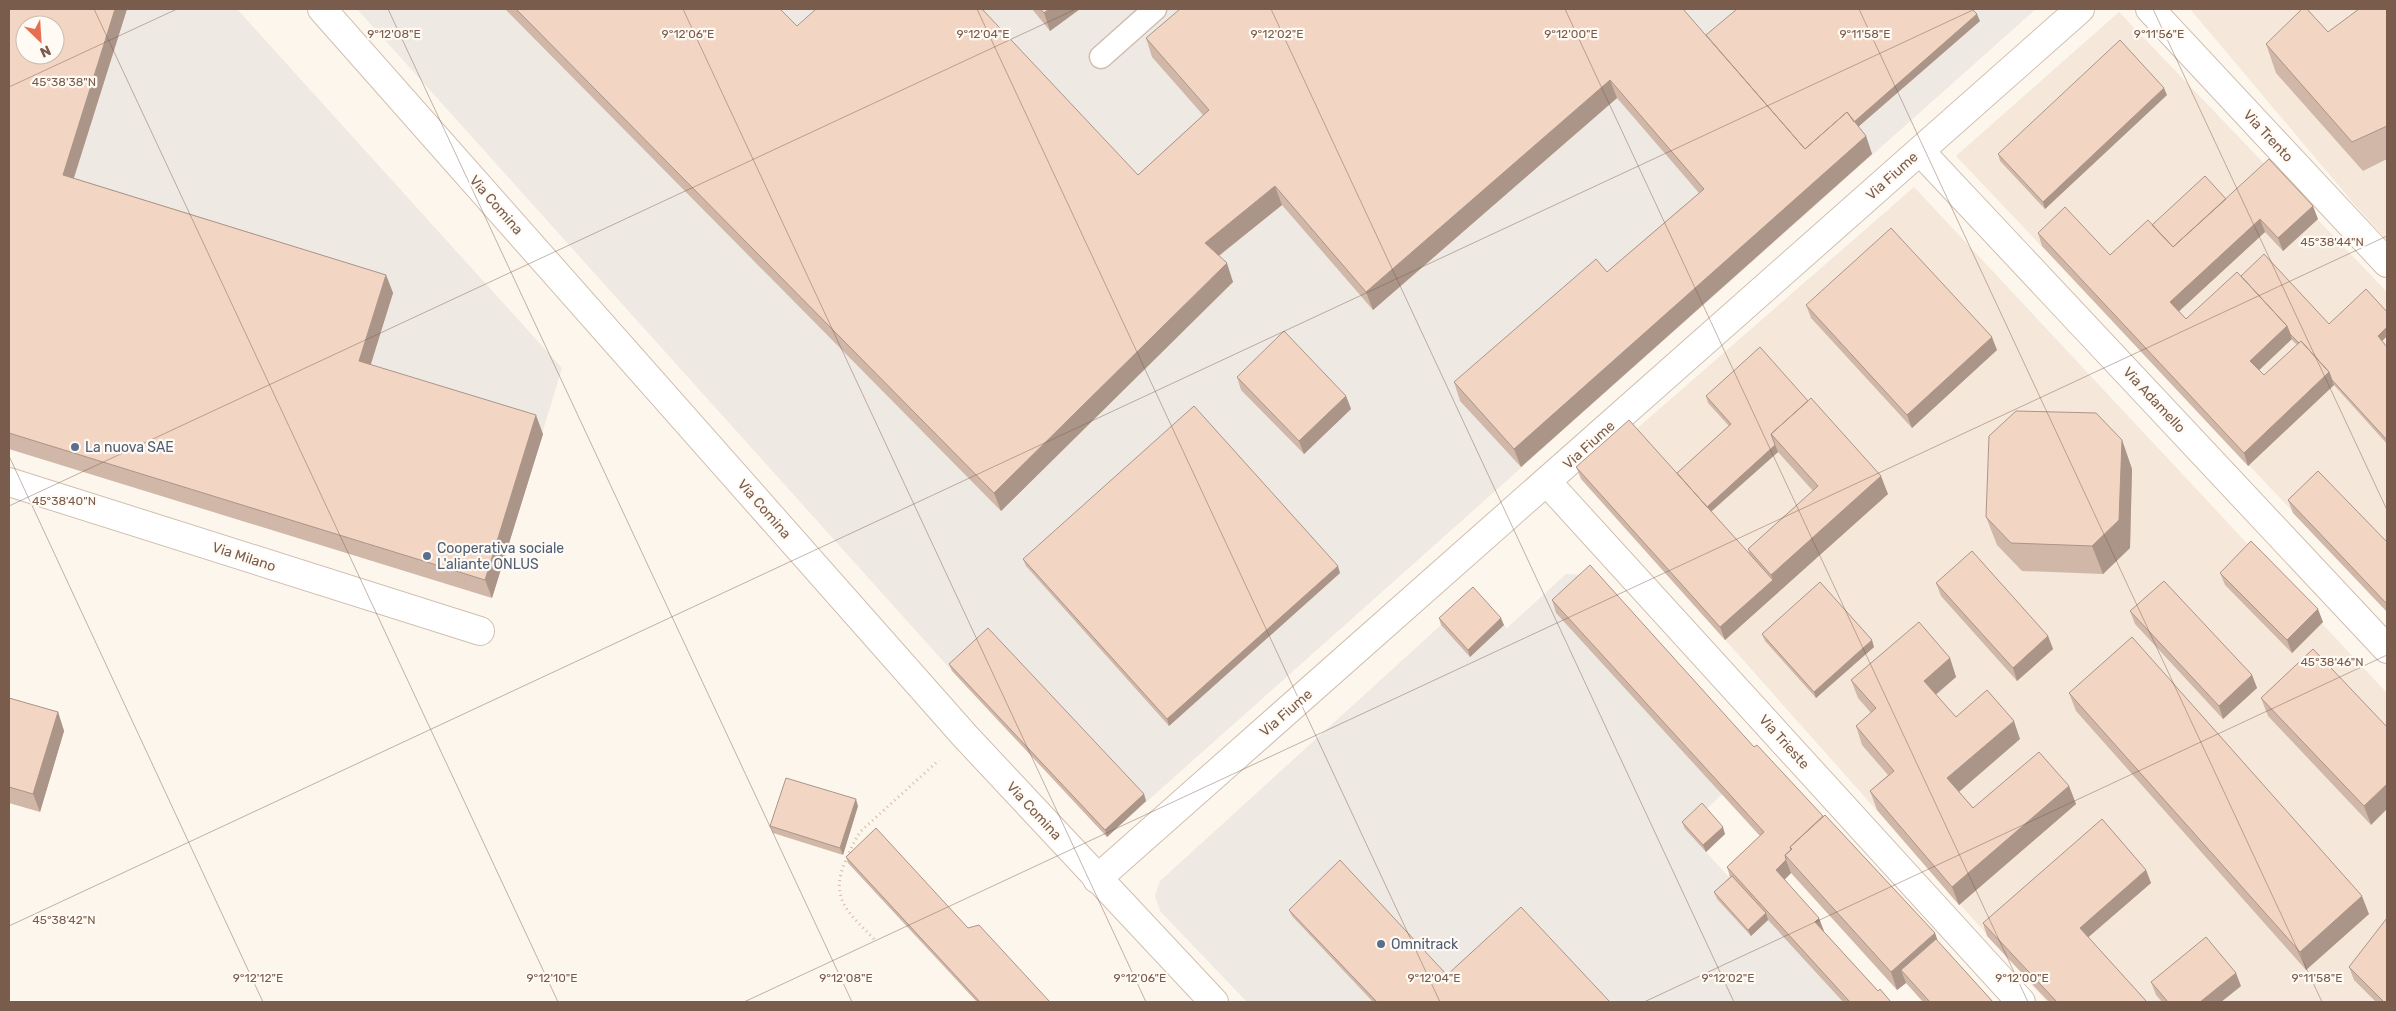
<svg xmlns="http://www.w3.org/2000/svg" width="2396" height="1011" viewBox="0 0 2396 1011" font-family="Rubik,sans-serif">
  <rect width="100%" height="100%" fill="#fdf6ec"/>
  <path fill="#f5e8da" d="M2190 9H2387V240L2360 211Z
    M2119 12 2387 292V611L1956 156Z
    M1914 187 2387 693V1002H2047L1655 561 1633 432Z"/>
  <path fill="#efe9e4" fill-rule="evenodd" d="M9 9H237L562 368 492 598 9 449ZM25 25H55V55H25Z
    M357 9H2036L1107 837 952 671Z
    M1566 574 1592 575 1759 760 1685 829 1843 1002H1247L1160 911 1155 896 1160 881 1475 594 1507 628Z"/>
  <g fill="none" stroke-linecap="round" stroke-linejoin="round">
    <g stroke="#d1beb0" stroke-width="25">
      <path id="lane" d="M1101 57 1155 9"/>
    </g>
    <g stroke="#d1beb0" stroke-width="30">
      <path id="street" d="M322 9 965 736 1214 1002
        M2150 9 2387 263
        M1920 151 2387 649
        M9 482 480 631
        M1547 482 2021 1002
        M1097 879 2080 9"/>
    </g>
    <path stroke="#d9b8a5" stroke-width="3" stroke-dasharray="1 4" stroke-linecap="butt" d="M874 939C850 914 829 899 845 862 850 851 854 841 861 831L939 760"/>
    <use href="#lane" stroke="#fff" stroke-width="22"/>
    <use href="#street" stroke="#fff" stroke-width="28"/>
  </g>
  <path fill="#d1b7a8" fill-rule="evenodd" d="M9 9H127L74 178 386 275 393 293 370 365 543 434 492 598 9 449Z
    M505 9H780L797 26 1138 175 1203 115 1152 57 1146 38 1706 35 1980 21 1858 127 1866 136 1872 154 1521 467 1460 401 1454 382 1607 272 1699 193 1617 98 1373 310 1282 205 1219 256 1233 282 1001 511Z
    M1032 9H1080L1050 31Z
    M2387 9V159L2363 171 2276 73 2266 44 2328 32Z
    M2167 95 2045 209 2000 161 1998 154Z
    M2226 199 2318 219 2283 251 2265 232 2179 311 2186 319 2241 276 2329 324 2387 312V336L2382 341 2387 347V444L2334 385 2248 466 2042 246 2038 233 2110 255 2152 225ZM2291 339 2297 345 2264 375 2259 370Z
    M1806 305 1997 350 1912 428 1811 318Z
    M1237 377 1346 396 1351 409 1304 454 1241 390Z
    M1706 396 1888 494 1725 640 1581 479 1576 467 1677 473 1729 426 1708 403ZM1778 452 1813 491 1748 549 1750 555 1711 512Z
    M2122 440 2132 469 2130 548 2103 574 2022 571 1997 545 1986 517Z
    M2288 500 2387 542V612L2293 513Z
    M1023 559 1340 573 1169 726 1026 566Z
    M2220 573 2323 622 2292 653 2225 585Z
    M1936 583 2048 636 2053 649 2017 681 1941 596Z
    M1552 600 1754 747 1823 816 1935 933 1938 942 1993 1002H1923L1906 983 1897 990 1791 873 1784 880 1824 931H1823L1878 991 1891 1002H1843L1768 920 1751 936 1717 899 1714 892 1730 877 1727 867 1760 836 1556 613Z
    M2130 611 2252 675 2257 688 2223 719 2135 624Z
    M1439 618 1504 625 1470 657 1441 625Z
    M1762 634 1874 647 1816 698 1765 641Z
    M2313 649 2371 825 2268 716 2261 698Z
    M1950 658 1956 677 1936 695 1956 717 2020 739 1959 792 1973 808 2069 786 2076 804 1959 905 1877 810 1870 791 1888 775 1862 745 1856 726 1871 713 1858 698 1851 680Z
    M949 664 1144 794 1146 801 1107 837 952 671Z
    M2069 693 2369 914 2306 970 2076 711Z
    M9 698 58 712 64 731 40 812 9 803Z
    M858 806 843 855 773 833 770 826Z
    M1682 822 1725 834 1706 852 1685 829Z
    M846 857 968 928 1050 1002H977L848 863Z
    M2146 870 2151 883 2088 937 2147 1002H2049L1987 936 1983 923Z
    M1289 910 1447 975 1610 1002H1373L1292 916Z
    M2349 967 2387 1002H2376L2354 980Z
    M2151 982 2241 986 2221 1002H2162L2156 995Z"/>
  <path fill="#aa9588" d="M115 9H127L69 193 63 175Z
    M1049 9H1080L1050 31 1044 13Z
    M1977 14 1980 21 1812 167 1810 160Z
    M1610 80 1617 98 1373 310 1366 292Z
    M2164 88 2167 95 2045 209 2043 202Z
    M1866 136 1872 154 1521 467 1514 449Z
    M1275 186 1282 205 1212 261 1205 243Z
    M2313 206 2318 219 2283 251 2278 238Z
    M2260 219 2265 232 2175 315 2170 302Z
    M1227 263 1233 282 1001 511 994 493Z
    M386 275 393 293 366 380 359 361Z
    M2287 326 2292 339 2255 374 2250 361Z
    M2387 327V336L2380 343 2378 336Z
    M1992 337 1997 350 1912 428 1907 415Z
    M2329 372 2334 385 2248 466 2244 453Z
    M1346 396 1351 409 1304 454 1299 441Z
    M536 415 543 434 492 598 485 580Z
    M2122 440 2132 469 2130 548 2103 574 2092 546Z
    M1775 445 1778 452 1707 515 1705 508Z
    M1881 476 1888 494 1725 640 1720 627 1773 580 1771 575Z
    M1338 566 1340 573 1169 726 1167 719Z
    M2318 609 2323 622 2292 653 2287 640Z
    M1501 618 1504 625 1470 657 1468 650Z
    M2048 636 2053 649 2017 681 2013 668Z
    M1872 640 1874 647 1816 698 1814 692Z
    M1950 658 1956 677 1930 699 1924 681Z
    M2252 675 2257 688 2223 719 2219 706Z
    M58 712 64 731 40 812 33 794Z
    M2014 721 2020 739 1954 796 1947 778Z
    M2387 784V809L2371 825 2364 806Z
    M2069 786 2076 804 1959 905 1952 887Z
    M1144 794 1146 801 1107 837 1105 830Z
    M856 799 858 806 843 855 840 848Z
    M1723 827 1725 834 1706 852 1703 845Z
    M1786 860 1791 873 1781 883 1776 870Z
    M2146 870 2151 883 2084 941 2080 928Z
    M2362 896 2369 914 2306 970 2300 952Z
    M1766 913 1768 920 1751 936 1748 930Z
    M1819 918 1824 931 1820 935 1815 922Z
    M1935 933 1941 951 1901 970 1906 983 1897 990 1891 972Z
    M2236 973 2241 986 2221 1002H2200Z"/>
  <path fill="#f3d5c3" stroke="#aa9588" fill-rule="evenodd" d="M9 9H115L63 175 386 275 359 361 536 415 485 580 9 433ZM25 25H55V55H25Z
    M516 9H780L797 26 816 9H982L1138 175 1209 110 1146 38 1180 9H1683L1805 149 1847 112 1866 136 1514 449 1454 382 1596 259 1607 272 1704 189 1610 80 1366 292 1275 186 1205 243 1227 263 994 493Z
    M1040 9H1049L1044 13Z
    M1737 9H1972L1977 14 1854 122 1847 112 1805 149 1706 35Z
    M2302 9H2307L2328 32 2359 9H2387V126L2352 142 2266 44Z
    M2120 40 2164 88 2043 202 1998 154Z
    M2269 159 2313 206 2278 238 2260 219 2170 302 2186 319 2237 272 2287 326 2250 361 2264 375 2301 341 2329 372 2244 453 2038 233 2065 207 2110 255 2148 220 2173 247Z
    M2205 176 2226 199 2173 247 2152 225Z
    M1891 228 1992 337 1907 415 1806 305Z
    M2264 254 2329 324 2366 289 2387 312V327L2378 336 2387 347V440L2332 380 2329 372 2301 341 2299 343 2290 334 2287 326 2241 276Z
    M1284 331 1346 396 1299 441 1237 377Z
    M1760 347 1808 401 1771 434 1775 445 1707 507 1677 473 1731 424 1706 396Z
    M1811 398 1881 476 1771 575 1748 549 1818 486 1771 434Z
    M1194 406 1338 566 1167 719 1023 559Z
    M2016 411 2096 413 2122 440 2119 520 2092 546 2011 543 1986 517 1989 436Z
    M1629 420 1773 580 1720 627 1576 467Z
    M2318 471 2387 542V604L2288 500Z
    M2251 541 2318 609 2287 640 2220 573Z
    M1972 551 2048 636 2013 668 1936 583Z
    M1590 565 1754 747 1757 745 1823 816 1790 847 1791 850 1785 855 1786 860 1776 870 1819 918 1815 922 1878 991 1880 989 1891 1002H1850L1727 867 1764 832 1552 600Z
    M2164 581 2252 675 2219 706 2130 611Z
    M1820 582 1872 640 1814 692 1762 634Z
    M1473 587 1501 618 1468 650 1439 618Z
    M1919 622 1950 658 1924 681 1956 717 1987 690 2014 721 1947 778 1973 808 2039 752 2069 786 1952 887 1870 791 1894 771 1856 726 1876 708 1851 680Z
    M988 628 1144 794 1105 830 949 664Z
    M2132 637 2362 896 2300 952 2069 693Z
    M2313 649 2387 727V784L2364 806 2261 698Z
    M9 698 58 712 33 794 9 787Z
    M786 778 856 799 840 848 770 826Z
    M1702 803 1723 827 1703 845 1682 822Z
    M1825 815 1935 933 1891 972 1785 855 1792 849 1790 847Z
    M2102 819 2146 870 2080 928 2147 1002H2057L1983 923Z
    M876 828 968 928 979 925 1050 1002H980L846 857Z
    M1340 860 1447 975 1521 907 1610 1002H1377L1289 910Z
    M1732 876 1766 913 1748 930 1714 892Z
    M2387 918V1002H2384L2349 967Z
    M2206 937 2236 973 2200 1002H2168L2151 982Z
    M1936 939 1993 1002H1930L1901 970Z"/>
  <path fill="none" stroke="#7a5c4d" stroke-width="1" stroke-opacity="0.45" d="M94 9 558 1002M388 9 852 1002M683 9 1146 1002M977 9 1440 1002M1271 9 1734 1002M1565 9 2028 1002M1859 9 2322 1002M2153 9 2387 510M9 87 177 9M9 456 263 1002M9 506 1076 9M9 926 1975 9M744 1002 2387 236M1644 1002 2387 655"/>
  <g fill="#5c6f8a" stroke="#fffaf3" stroke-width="2">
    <circle cx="75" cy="447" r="5"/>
    <circle cx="427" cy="556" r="5"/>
    <circle cx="1381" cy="944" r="5"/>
  </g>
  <g text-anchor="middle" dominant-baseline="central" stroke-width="4.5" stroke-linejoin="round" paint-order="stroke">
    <g font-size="14" fill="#7a5c4d" stroke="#fffaf3">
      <text transform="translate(2268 136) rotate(47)">Via Trento</text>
      <text transform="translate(1892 176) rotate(-42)">Via Fiume</text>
      <text transform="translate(496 205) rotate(49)">Via Comina</text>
      <text transform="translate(2154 400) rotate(47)">Via Adamello</text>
      <text transform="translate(1589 445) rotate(-42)">Via Fiume</text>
      <text transform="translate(764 509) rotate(49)">Via Comina</text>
      <text transform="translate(244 557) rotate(18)">Via Milano</text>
      <text transform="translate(1286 713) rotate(-41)">Via Fiume</text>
      <text transform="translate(1784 742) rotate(48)">Via Trieste</text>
      <text transform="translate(1034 811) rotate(47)">Via Comina</text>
    </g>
    <g font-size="14" fill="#4e5e75" stroke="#fffaf3" text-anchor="start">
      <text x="85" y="447">La nuova SAE</text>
      <text x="437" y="548">Cooperativa sociale<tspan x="437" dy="16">L'aliante ONLUS</tspan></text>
      <text x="1391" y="944">Omnitrack</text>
    </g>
  </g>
  <g font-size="12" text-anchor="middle" fill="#7a5c4d" stroke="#fffaf3" stroke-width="4.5" stroke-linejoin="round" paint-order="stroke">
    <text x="394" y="38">9°12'08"E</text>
    <text x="688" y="38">9°12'06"E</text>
    <text x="983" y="38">9°12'04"E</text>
    <text x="1277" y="38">9°12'02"E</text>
    <text x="1571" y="38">9°12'00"E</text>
    <text x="1865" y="38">9°11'58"E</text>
    <text x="2159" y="38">9°11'56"E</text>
    <text x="64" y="86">45°38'38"N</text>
    <text x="2332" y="246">45°38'44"N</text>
    <text x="64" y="505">45°38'40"N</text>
    <text x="2332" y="666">45°38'46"N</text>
    <text x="64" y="924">45°38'42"N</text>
    <text x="552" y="982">9°12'10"E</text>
    <text x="258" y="982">9°12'12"E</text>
    <text x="846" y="982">9°12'08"E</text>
    <text x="1140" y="982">9°12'06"E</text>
    <text x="1434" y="982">9°12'04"E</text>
    <text x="1728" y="982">9°12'02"E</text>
    <text x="2022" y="982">9°12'00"E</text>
    <text x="2317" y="982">9°11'58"E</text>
  </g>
  <rect width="2396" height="1011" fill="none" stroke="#7a5c4d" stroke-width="20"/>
  <g transform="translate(40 40) rotate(155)"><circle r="24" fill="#fffaf3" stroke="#cabbb1"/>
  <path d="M0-4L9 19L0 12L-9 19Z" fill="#e76f51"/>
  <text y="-8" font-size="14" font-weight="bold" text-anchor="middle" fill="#7a5c4d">N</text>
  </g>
</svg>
